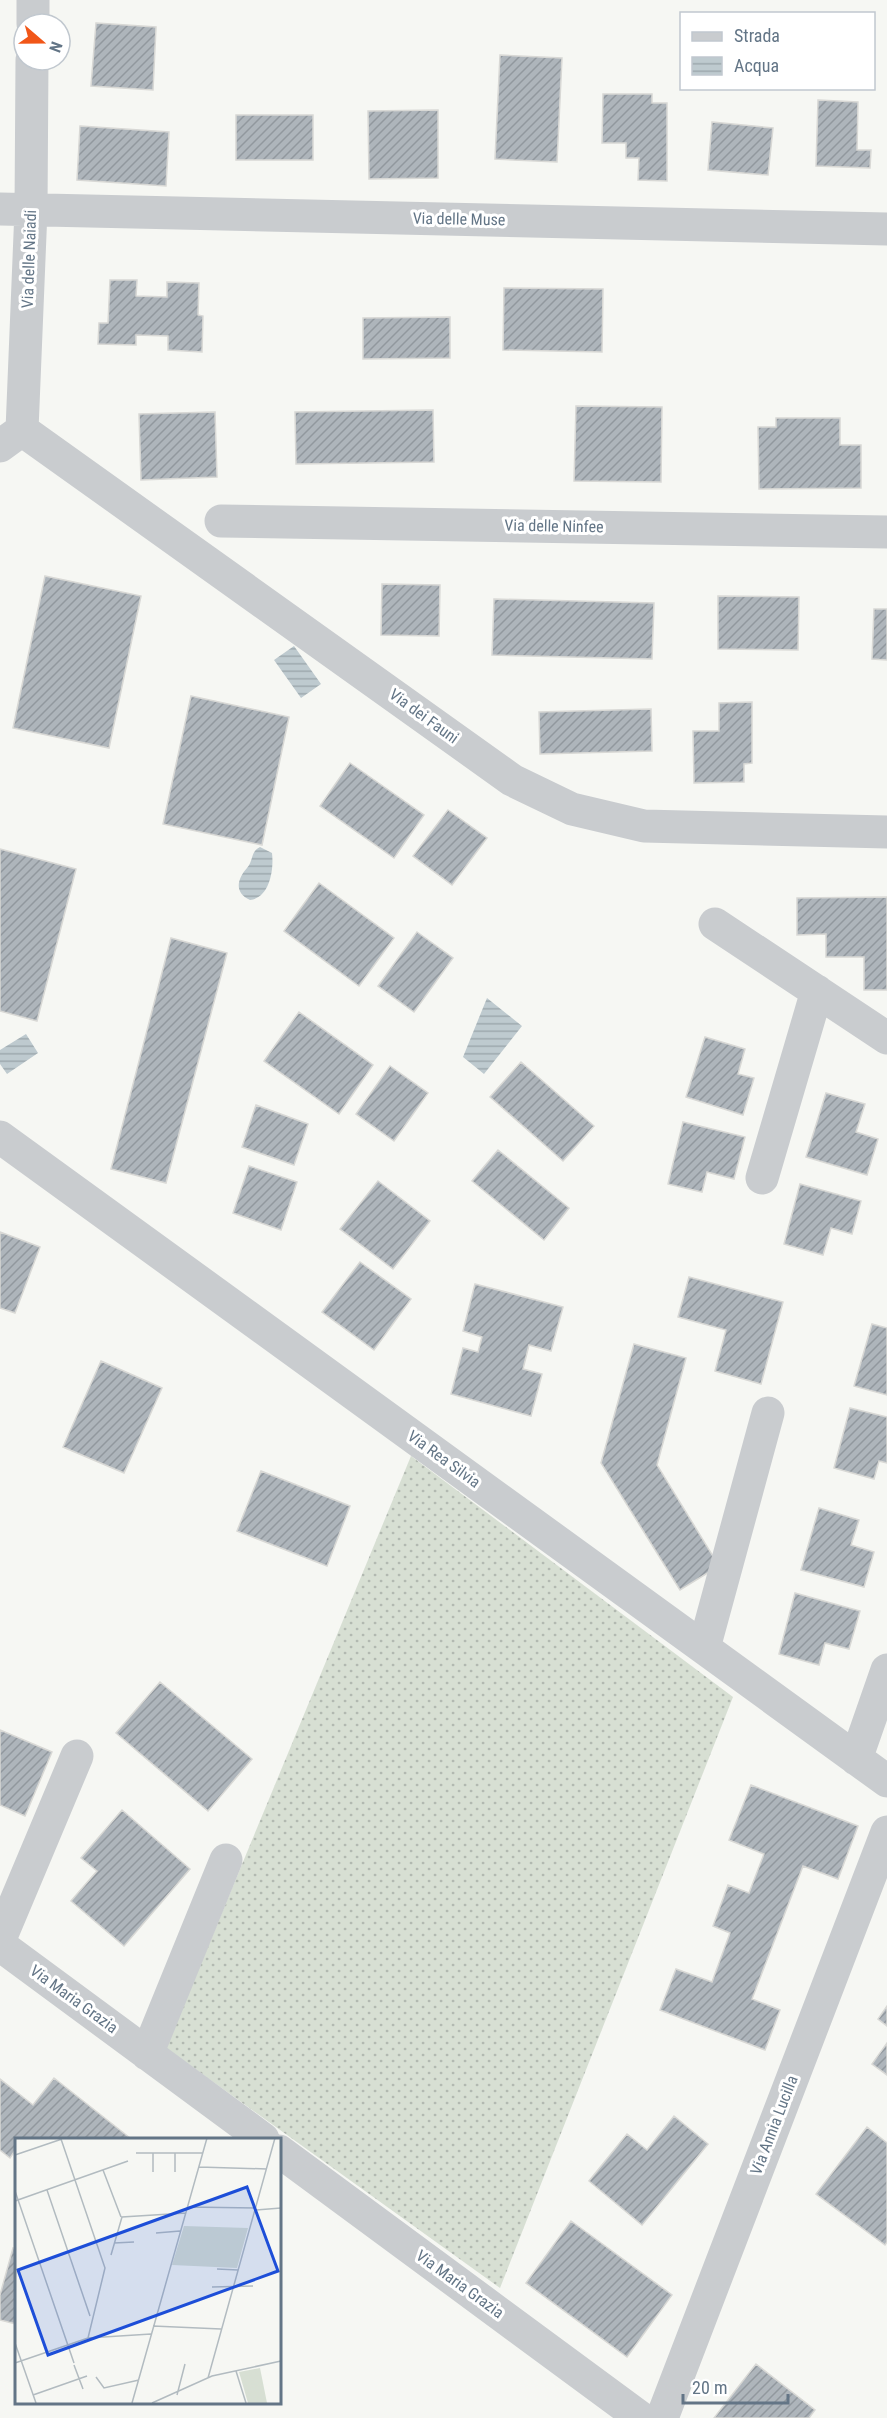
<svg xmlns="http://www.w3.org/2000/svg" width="887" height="2418" viewBox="0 0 887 2418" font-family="'Roboto Condensed',sans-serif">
  <defs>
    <pattern id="grass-dots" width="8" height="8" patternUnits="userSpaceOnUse" patternTransform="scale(1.5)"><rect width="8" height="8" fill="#d7dfd3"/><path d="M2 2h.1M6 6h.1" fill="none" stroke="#b2b9b1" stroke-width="1.8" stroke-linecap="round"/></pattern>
    <pattern id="water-rules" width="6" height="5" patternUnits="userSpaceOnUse" patternTransform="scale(1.5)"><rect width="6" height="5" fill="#becacf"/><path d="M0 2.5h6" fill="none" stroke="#9ea9ae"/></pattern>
    <pattern id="building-hatch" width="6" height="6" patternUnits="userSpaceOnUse" patternTransform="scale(1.5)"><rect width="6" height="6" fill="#aeb5bb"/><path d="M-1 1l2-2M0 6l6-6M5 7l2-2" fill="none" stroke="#91989e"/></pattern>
  </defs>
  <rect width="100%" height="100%" fill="#f6f7f3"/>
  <path fill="url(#grass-dots)" d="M411 1456 733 1697 500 2288 166 2048Z"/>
  <path fill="url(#water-rules)" d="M294 646 321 684 301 698 274 660Z
    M260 847 272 853C274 869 270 898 250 900 233 892 238 878 247 868 254 860 250 852 260 847Z
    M487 998 522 1026 484 1074 463 1057Z
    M26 1034 38 1053 7 1074 0 1064V1050Z"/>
  <path fill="url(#building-hatch)" stroke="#d8d8d5" stroke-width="1.5" d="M96 23 156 27 153 90 91 86Z
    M500 55 562 58 557 162 495 159Z
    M603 94H652V103H667V181L638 180 639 158H626V143H602Z
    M818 100 858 102 857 150H871L870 168 816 166Z
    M438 110V178L369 179 368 111Z
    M236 115H313V160H236Z
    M712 122 773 128 768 175 708 170Z
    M80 126 169 132 166 186 77 180Z
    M110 280H137L136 296 167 297V282L199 283 198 315 203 316 202 352 168 350V336L136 335V345L98 344 99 323H108Z
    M504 288 603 289 602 352 503 350Z
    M450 317V358L363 359V318Z
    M576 406 662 407 661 482 574 481Z
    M433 410 434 462 296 464 295 412Z
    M215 412 217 477 141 480 139 414Z
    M776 418H840V445H861V488L759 489 758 427H776Z
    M45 576 141 596 109 748 13 728Z
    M382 584 440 585 439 636 381 635Z
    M718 596 799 597 798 650 718 649Z
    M494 599 654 603 652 659 492 655Z
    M874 609H887V660L872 659Z
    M191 696 289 717 262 845 163 824Z
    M752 702V763L744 764V782L694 783 693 731H719V703Z
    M651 709 652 751 540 754 539 712Z
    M350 763 424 815 394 858 320 806Z
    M448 810 487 838 452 885 413 856Z
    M0 849 76 869 37 1021 0 1011Z
    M319 883 394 938 359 986 284 931Z
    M887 897V990H864V957H826V934L797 935V898Z
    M417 932 453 958 414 1012 378 986Z
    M171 938 227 953 166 1183 111 1169Z
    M299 1012 373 1065 339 1114 264 1061Z
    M705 1037 745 1049 738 1074 754 1078 743 1115 686 1097Z
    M521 1062 594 1126 563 1161 490 1097Z
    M390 1066 428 1093 394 1141 356 1114Z
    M826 1093 865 1104 856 1132 878 1139 867 1175 806 1157Z
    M256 1105 308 1124 294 1165 242 1147Z
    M683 1122 745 1137 734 1179 707 1172 702 1192 668 1184Z
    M498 1150 569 1208 544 1240 472 1181Z
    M249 1166 297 1182 281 1230 233 1213Z
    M378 1181 430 1221 393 1269 340 1229Z
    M800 1184 861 1201 852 1234 831 1228 823 1255 784 1244Z
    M0 1232 40 1247 15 1313 0 1308Z
    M360 1262 411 1299 374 1350 322 1312Z
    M689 1277 783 1302 761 1384 715 1371 726 1330 678 1317Z
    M475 1284 563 1307 551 1351 529 1345 523 1369 542 1374 531 1416 451 1394 463 1348 478 1352 482 1337 463 1331Z
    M872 1324 887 1328V1395L854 1386Z
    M634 1344 686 1358 657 1465 719 1566 680 1590 601 1463Z
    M101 1361 162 1388 124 1473 63 1447Z
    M850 1408 887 1417V1463L879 1461 874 1479 834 1468Z
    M261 1471 350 1506 327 1566 237 1531Z
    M819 1508 859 1520 851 1545 874 1552 864 1587 801 1570Z
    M795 1593 860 1611 849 1649 825 1643 819 1665 779 1654Z
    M160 1682 252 1759 208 1811 116 1733Z
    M0 1730 52 1752 25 1816 0 1805Z
    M751 1785 858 1826 838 1879 803 1866 752 1999 780 2010 765 2050 660 2010 676 1969 712 1982 730 1933 713 1926 728 1885 749 1893 764 1854 729 1840Z
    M122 1810 190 1869 124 1946 71 1901 97 1871 81 1858Z
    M887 2006V2026L878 2019Z
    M887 2043V2075L872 2064Z
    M54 2078 130 2138 129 2139H16V2149L10 2158 0 2150V2079L33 2105Z
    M674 2116 708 2144 642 2225 589 2181 627 2134 647 2150Z
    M867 2127 887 2143V2242L885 2245 816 2194Z
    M571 2221 672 2295 627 2357 526 2283Z
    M13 2248 16 2249V2324L0 2320V2295Z
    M756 2364 815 2410 809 2418H714Z"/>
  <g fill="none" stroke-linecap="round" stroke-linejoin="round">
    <path stroke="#c9cccf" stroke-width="33" d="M33 24V0
      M0 209 887 229
      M22 430 512 780 572 809 644 826 887 832
      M0 446 22 430 31 210 32 60
      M221 521 887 532
      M715 924 887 1038
      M0 1137 887 1781
      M762 1178 817 991
      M704 1648 768 1413
      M856 1759 887 1670
      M0 1939 77 1756
      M0 1945 263 2139
      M147 2054 226 1860
      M279 2151 641 2418
      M662 2418 887 1832"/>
  </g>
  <g text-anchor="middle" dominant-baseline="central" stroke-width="6" stroke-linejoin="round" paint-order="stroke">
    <g font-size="16" fill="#637586" stroke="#fff">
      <text transform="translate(459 219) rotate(1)">Via delle Muse</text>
      <text transform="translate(29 259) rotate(-88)">Via delle Naiadi</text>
      <text transform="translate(554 526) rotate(1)">Via delle Ninfee</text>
      <text transform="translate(424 716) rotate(36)">Via dei Fauni</text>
      <text transform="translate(444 1459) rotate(36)">Via Rea Silvia</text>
      <text transform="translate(74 1999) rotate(36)">Via Maria Grazia</text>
      <text transform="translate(774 2125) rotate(-69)">Via Annia Lucilla</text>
      <text transform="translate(460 2284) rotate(36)">Via Maria Grazia</text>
    </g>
  </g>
  <g transform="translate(15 2138)">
    <rect width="266" height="266" fill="#f6f7f3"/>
    <path d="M169 88 233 90 222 130 157 127ZM245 230 252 265H233L224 234Z" fill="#d7dfd3"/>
    <path fill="none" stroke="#b2bbc0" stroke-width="1.5" d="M46 1 90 130 73 200M121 15H188M138 15V34M0 17 47 1M184 29 252 31M88 32 106 79M160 34V15M32 52 75 178M0 53 59 225M0 63 113 23M172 69 241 70M241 72 266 70M141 95 165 93M99 105 119 104M96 117 107 79 171 75M202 131 223 132M197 149 238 148M138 188 206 191M0 205 21 265M0 225 73 200 136 196M59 227 68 251M221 233 231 265M81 239 89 250 124 242M193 240 260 0M18 257 72 238M162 257 170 226M117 265 192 0M137 265 197 238 266 223"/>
    <path fill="#1d4ed8" fill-opacity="0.15" stroke="#1d4ed8" stroke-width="3" d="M232 49 263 133 33 217 3 132Z"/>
    <rect width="266" height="266" fill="none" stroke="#637586" stroke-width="3"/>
  </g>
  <rect x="680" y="12" width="195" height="78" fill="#ffffff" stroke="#c1c8cf" stroke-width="1.5"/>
  <rect x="692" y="32" width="30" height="9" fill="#c9cccf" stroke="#c1c8cf" stroke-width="1.5"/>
  <text x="734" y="42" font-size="18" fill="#637586">Strada</text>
  <rect x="692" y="57" width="30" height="18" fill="url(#water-rules)" stroke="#c1c8cf" stroke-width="1.5"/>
  <text x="734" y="72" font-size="18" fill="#637586">Acqua</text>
  <g transform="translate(42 42) rotate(110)"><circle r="28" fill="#ffffff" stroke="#c1c8cf" stroke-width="1.5"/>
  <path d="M0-4.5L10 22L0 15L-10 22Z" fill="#f15618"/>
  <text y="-9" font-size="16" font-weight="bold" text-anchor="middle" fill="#637586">N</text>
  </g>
  <path d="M683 2394v9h105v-9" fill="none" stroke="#637586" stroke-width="3"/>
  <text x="692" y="2394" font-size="18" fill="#637586" stroke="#ffffff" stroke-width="4.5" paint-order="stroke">20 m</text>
</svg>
